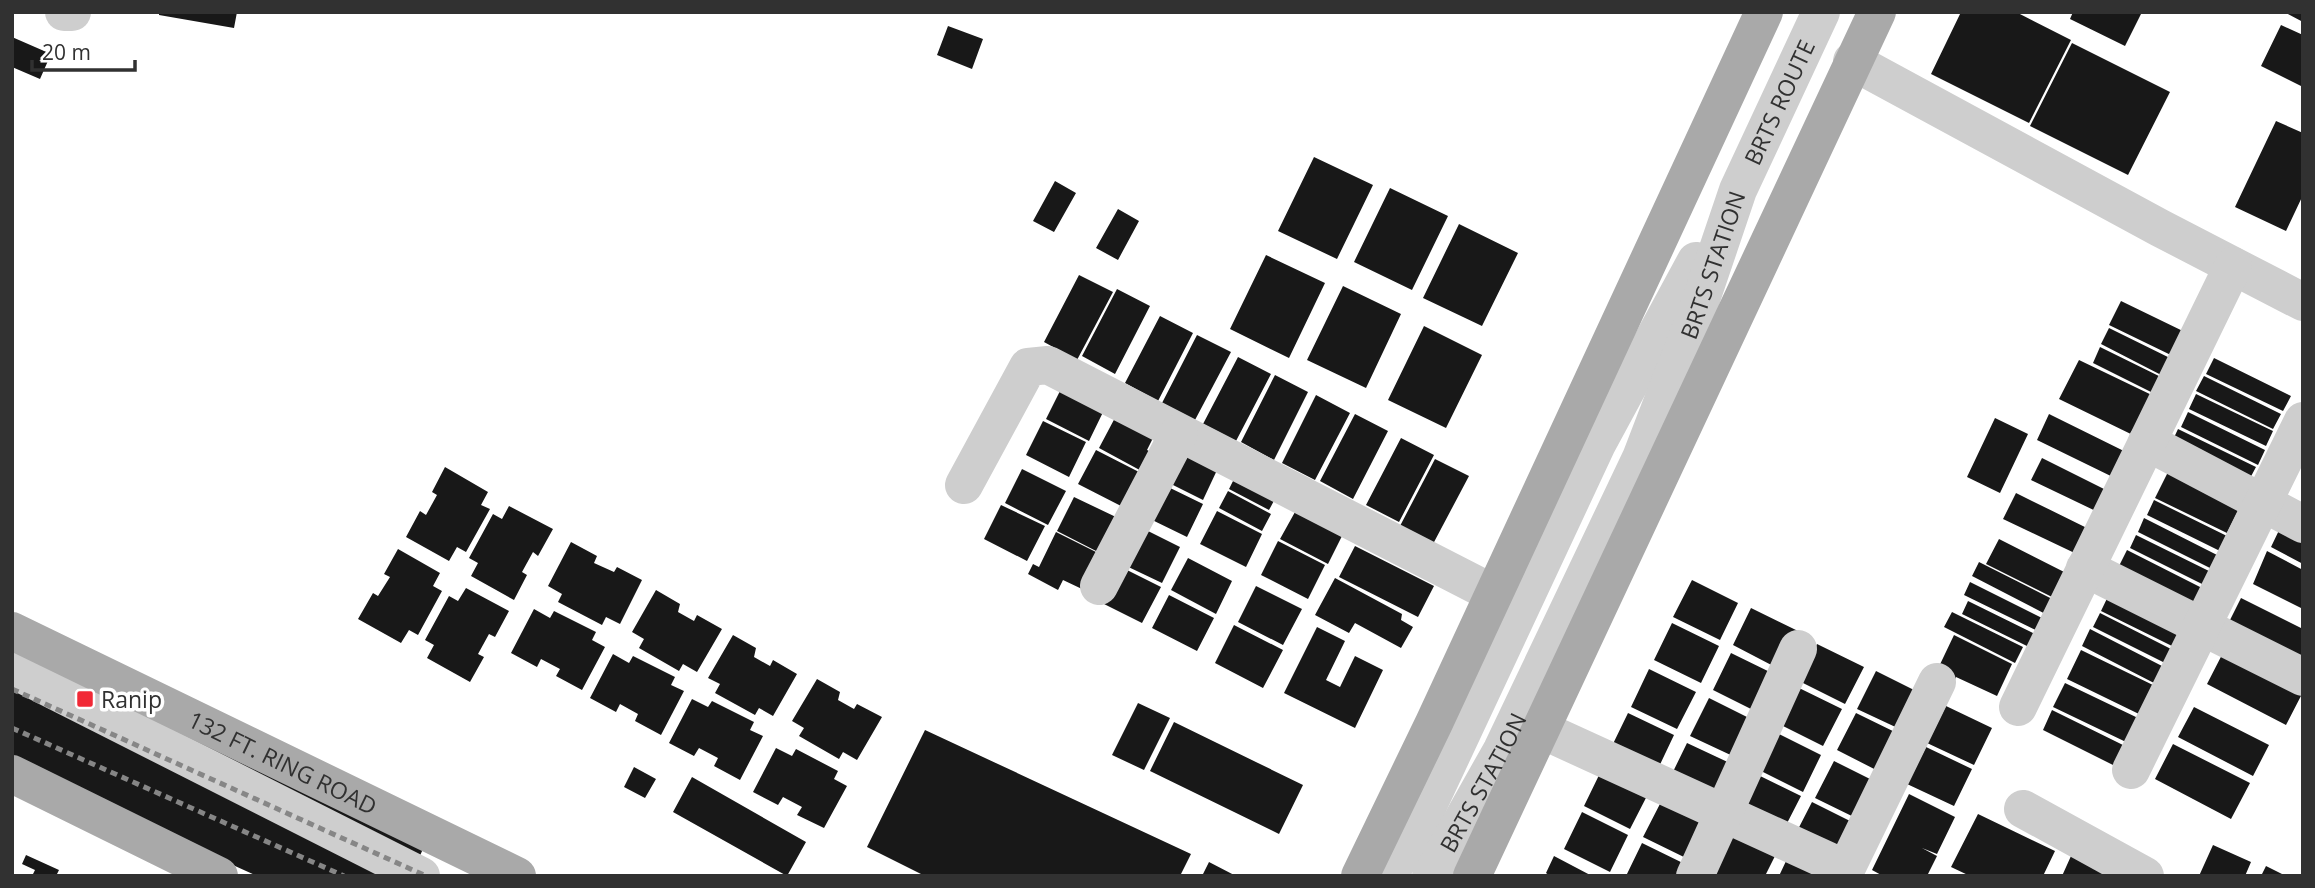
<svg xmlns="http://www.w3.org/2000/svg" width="2315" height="888" viewBox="0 0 2315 888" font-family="'Open Sans',sans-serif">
  <rect width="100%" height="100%" fill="#fff"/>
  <path fill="#181818" d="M159 12H237L234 28 159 15Z
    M1961 12H2016L2071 40 2029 123 1931 74Z
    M2073 12H2142L2125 46 2070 19Z
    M2284 12H2303V22Z
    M2281 25 2303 35V87L2261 66Z
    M948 26 983 39 972 69 937 55Z
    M12 37 51 54 40 79 12 67Z
    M2072 43 2170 92 2128 175 2030 126Z
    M2276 121 2303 133V195L2286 231 2235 207Z
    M1314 157 1373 185 1337 259 1278 231Z
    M1055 181 1076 193 1054 232 1033 221Z
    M1390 188 1448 216 1412 290 1354 262Z
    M1118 209 1139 221 1118 260 1096 248Z
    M1459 224 1518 253 1482 326 1423 298Z
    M1266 255 1325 283 1289 358 1230 329Z
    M1079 275 1113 292 1077 360 1044 342Z
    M1343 286 1401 314 1366 388 1307 360Z
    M1117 289 1150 306 1115 374 1082 356Z
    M2121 301 2189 334 2177 358 2109 325Z
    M1160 316 1193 333 1158 401 1125 383Z
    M1424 326 1482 355 1446 428 1388 400Z
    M2109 328 2176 361 2167 378 2101 344Z
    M1197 335 1231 352 1195 420 1162 403Z
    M2100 347 2167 380 2159 396 2093 363Z
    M1238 357 1271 374 1236 441 1203 424Z
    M2214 358 2291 396 2283 411 2206 374Z
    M2079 360 2158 398 2139 438 2059 399Z
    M1275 375 1308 392 1274 460 1241 442Z
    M2204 376 2281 414 2273 429 2196 391Z
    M1063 385 1106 406 1089 441 1046 419Z
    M2196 394 2273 431 2266 446 2189 409Z
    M1316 395 1350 413 1315 480 1282 463Z
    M2188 412 2265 450 2258 465 2181 427Z
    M1117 414 1155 434 1147 450 1157 455 1147 474 1099 448Z
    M1355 414 1388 431 1353 499 1320 481Z
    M2049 414 2134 456 2121 481 2037 440Z
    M1995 418 2028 434 2000 493 1967 477Z
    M1043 421 1086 442 1069 477 1026 455Z
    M2178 429 2256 467 2248 482 2171 444Z
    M1401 438 1434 455 1399 522 1366 505Z
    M1177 447 1218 468 1203 500 1161 479Z
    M1096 450 1139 472 1121 506 1078 484Z
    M2042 458 2112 493 2102 514 2031 480Z
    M1435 459 1469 476 1433 544 1400 526Z
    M445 467 488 492 481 505 490 509 466 552 457 547 449 561 406 537 420 511 426 515 437 495 432 492Z
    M1022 469 1066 491 1048 525 1005 503Z
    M2168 472 2240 507 2227 533 2155 498Z
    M1236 475 1277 495 1269 510 1229 489Z
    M1162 484 1203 504 1187 537 1146 517Z
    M1228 491 1271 514 1262 531 1219 508Z
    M2016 493 2095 532 2083 557 2003 519Z
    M1074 497 1118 518 1100 553 1057 531Z
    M2154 500 2231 538 2224 553 2147 515Z
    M1001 505 1045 526 1027 561 984 539Z
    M509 506 553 529 538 556 533 552 522 572 527 575 514 600 471 576 478 563 469 558 493 514 502 519Z
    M1217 511 1262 534 1246 567 1200 544Z
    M1295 512 1342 536 1328 564 1280 539Z
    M2144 518 2221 557 2214 570 2138 532Z
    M2282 524 2303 534V564L2271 547Z
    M1138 526 1180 547 1162 583 1120 563Z
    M1056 532 1100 554 1082 589 1063 580 1058 590 1028 574 1033 564 1039 567Z
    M2136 535 2213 573 2206 586 2130 548Z
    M1999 539 2074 577 2062 602 1986 564Z
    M1278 541 1325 565 1308 599 1261 575Z
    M571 542 597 556 594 563 614 572 617 567 642 580 620 624 606 617 602 625 558 602 562 594 548 586Z
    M1355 546 1434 586 1418 617 1339 577Z
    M398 549 440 573 433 586 442 591 418 635 409 630 401 643 358 619 373 593 378 596 390 577 384 574Z
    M2127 550 2204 589 2193 611 2116 572Z
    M2267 551 2303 570V609L2253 584Z
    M1188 558 1232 581 1216 614 1171 590Z
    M1979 562 2062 604 2055 619 1972 576Z
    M1119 566 1161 587 1142 623 1100 602Z
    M1335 578 1402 614 1401 620 1413 627 1401 648 1355 623 1349 633 1315 615Z
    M1692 580 1738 603 1720 640 1673 617Z
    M1970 582 2050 622 2044 634 1964 595Z
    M1256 586 1302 609 1283 645 1238 622Z
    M466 588 509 611 495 637 489 634 478 654 484 657 470 682 427 658 434 645 425 640 449 596 458 601Z
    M2112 588 2184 623 2172 646 2101 611Z
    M656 590 680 604 678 612 694 621 697 615 722 629 697 672 683 664 679 671 639 648 644 639 632 632Z
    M1169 595 1214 618 1197 651 1152 628Z
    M2241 598 2303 629V660L2229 622Z
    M1968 601 2037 635 2031 648 1962 614Z
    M1751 608 1798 631 1779 669 1733 645Z
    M534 609 550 618 554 611 596 632 592 640 605 647 582 690 556 676 560 669 541 659 537 667 511 653Z
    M1952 612 2023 647 2015 663 1944 627Z
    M2100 613 2171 649 2165 663 2093 627Z
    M1672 623 1719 646 1701 683 1654 660Z
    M1234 625 1283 650 1263 688 1215 663Z
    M1317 627 1345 641 1326 680 1340 687 1355 656 1383 670 1355 728 1284 693Z
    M2090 629 2162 666 2154 683 2082 646Z
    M12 633 434 824 411 876H257L12 765Z
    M733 635 756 648 754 657 770 666 773 660 797 674 773 716 759 708 755 715 715 693 720 684 708 678Z
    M1954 635 2012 664 1997 696 1956 677 1952 686 1934 677Z
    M1817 644 1864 667 1845 704 1799 681Z
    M2227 645 2303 692 2286 725 2207 684Z
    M2081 650 2155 686 2141 715 2067 679Z
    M1731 653 1778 676 1759 713 1713 690Z
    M613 654 629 663 633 656 675 677 671 685 684 691 661 735 635 721 638 714 620 704 616 712 590 698Z
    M1649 669 1696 692 1677 729 1631 707Z
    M1876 671 1922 694 1904 731 1857 709Z
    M817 679 840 692 838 700 854 709 857 704 882 717 857 760 843 752 839 759 799 736 804 728 792 721Z
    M2065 683 2138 718 2126 742 2053 707Z
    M1795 686 1842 709 1823 746 1777 723Z
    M1709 698 1755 721 1737 758 1690 736Z
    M692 699 708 707 712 701 754 722 750 730 763 736 740 780 714 766 718 758 699 748 694 756 669 743Z
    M1138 703 1170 718 1144 770 1112 755Z
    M1946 706 1992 728 1974 765 1927 743Z
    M2194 707 2269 745 2253 776 2178 737Z
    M2052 710 2125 746 2115 766 2043 730Z
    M1628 713 1674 735 1656 773 1610 750Z
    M1856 713 1903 736 1884 774 1837 750Z
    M1174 722 1303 785 1279 834 1150 771Z
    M925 730 1191 854 1180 876H925L867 847Z
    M1775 732 1821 755 1803 792 1757 769Z
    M1687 743 1734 765 1715 803 1669 780Z
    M2173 744 2250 783 2231 819 2155 779Z
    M1926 747 1972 769 1954 806 1907 784Z
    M776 748 792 756 796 749 838 771 834 779 847 786 824 828 797 815 802 807 783 797 778 805 753 792Z
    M1834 761 1880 784 1862 821 1815 798Z
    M634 767 656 779 645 798 624 787Z
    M1602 769 1649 792 1630 829 1584 806Z
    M1754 773 1801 796 1782 833 1735 811Z
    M692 777 806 842 787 876 673 812Z
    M1909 794 1955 817 1937 854 1922 848 1937 856 1927 876H1883L1872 870Z
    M1662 800 1708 823 1690 860 1643 837Z
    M1812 802 1858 825 1840 862 1793 839Z
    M1582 812 1628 835 1610 872 1564 849Z
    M1978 814 2055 851 2043 876H1970L1951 867Z
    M1729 834 1775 856 1765 876H1720L1710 871Z
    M1642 843 1689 866 1684 876H1626Z
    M2213 845 2251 862 2245 876H2199Z
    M26 855 59 870 56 876H32L35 870 22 864Z
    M1554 856 1592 876H1550L1546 873Z
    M2071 856 2111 876H2062Z
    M1787 859 1821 876H1779Z
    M1209 862 1236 876H1202Z
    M2266 866 2286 876H2261Z"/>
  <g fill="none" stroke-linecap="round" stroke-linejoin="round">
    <g stroke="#cecece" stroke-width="38">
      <path d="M64 12H72"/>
      <path d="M1852 61 2160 228 2303 302"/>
      <path d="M2147 442 2303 524"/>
      <path d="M964 485 1028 367 1048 365 1494 594"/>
      <path d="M2085 568 2303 677"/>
      <path d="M1099 586 1179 433"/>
      <path d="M12 669 421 876"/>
      <path d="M2018 707 2233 266"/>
      <path d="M1542 730 1846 869 1937 682"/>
      <path d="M2131 770 2303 421"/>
      <path d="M2023 809 2145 876"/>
      <path d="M1388 876 1416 831 1597 444 1696 261"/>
      <path id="s1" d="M1431 876 1502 750 1641 458 1694 320 1738 190 1821 12"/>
      <path d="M1695 876 1798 649"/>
    </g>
    <g stroke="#a9a9a9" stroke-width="38">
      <path id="s2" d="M12 631 517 876"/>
      <path d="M12 774 219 876"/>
      <path d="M1360 876 1434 723 1764 12"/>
      <path d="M1472 876 1877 12"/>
    </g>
    <path stroke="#868686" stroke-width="5" stroke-dasharray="7 5" stroke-linecap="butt" d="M12 689 426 876
      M12 728 344 876"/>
  </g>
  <rect fill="#f12936" stroke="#fff" stroke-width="2.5" x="76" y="690" width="18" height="18" rx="3.5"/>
  <g text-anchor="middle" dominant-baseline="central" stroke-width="7" stroke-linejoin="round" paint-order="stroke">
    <g font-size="23" fill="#313131" stroke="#fff">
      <text stroke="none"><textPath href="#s1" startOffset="850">BRTS ROUTE</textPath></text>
      <text stroke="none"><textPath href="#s1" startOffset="674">BRTS STATION</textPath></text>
      <text stroke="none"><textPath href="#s2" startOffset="301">132 FT. RING ROAD</textPath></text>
      <text stroke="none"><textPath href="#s1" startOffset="107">BRTS STATION</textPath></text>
    </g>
    <g font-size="23" fill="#313131" stroke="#fff" text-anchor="start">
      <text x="101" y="699">Ranip</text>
    </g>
  </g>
  <rect width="2315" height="888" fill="none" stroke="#313131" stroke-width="28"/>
  <path d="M32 60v10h103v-10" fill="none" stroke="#313131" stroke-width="3.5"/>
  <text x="42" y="60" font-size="21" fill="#313131" stroke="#ffffff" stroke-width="5" paint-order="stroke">20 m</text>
</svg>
